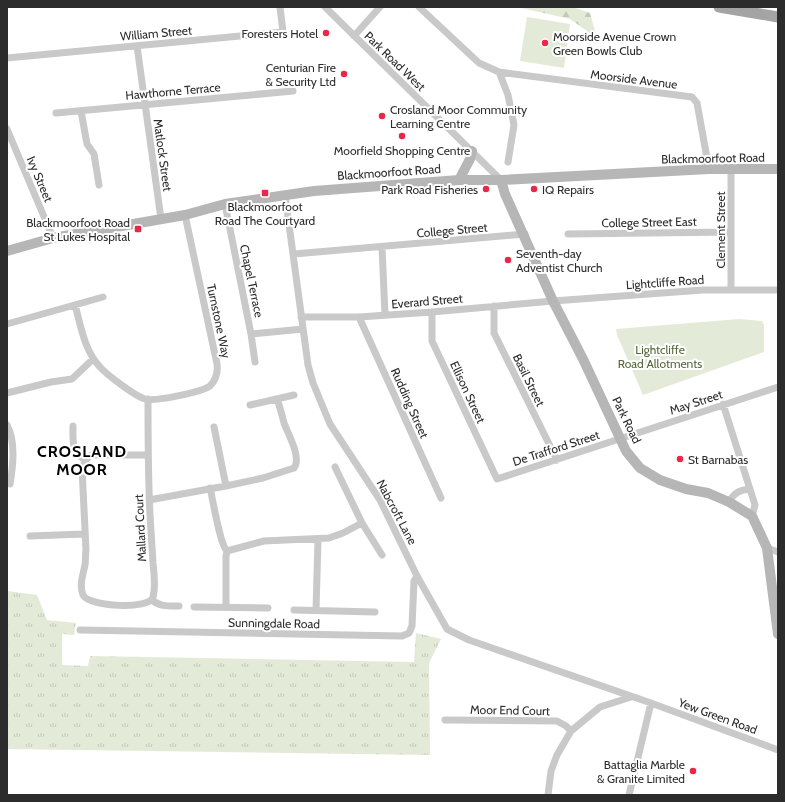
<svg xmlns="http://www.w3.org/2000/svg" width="785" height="802" viewBox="0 0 785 802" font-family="Cabin,sans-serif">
  <defs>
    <pattern id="forest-firs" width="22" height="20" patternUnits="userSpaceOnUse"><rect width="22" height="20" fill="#e4ead8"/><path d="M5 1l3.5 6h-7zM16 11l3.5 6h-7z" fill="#c4c9ba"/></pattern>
    <pattern id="park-tufts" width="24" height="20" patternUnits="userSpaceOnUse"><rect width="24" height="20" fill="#e4ead8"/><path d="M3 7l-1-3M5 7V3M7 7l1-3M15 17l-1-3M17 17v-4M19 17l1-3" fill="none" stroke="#c4c9ba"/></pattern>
  </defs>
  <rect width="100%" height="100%" fill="#fff"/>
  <path fill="url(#forest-firs)" d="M517 7H573L590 13 597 38 570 19Z"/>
  <path fill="url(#park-tufts)" d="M7 591 37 595 47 620 76 623 74 635 62 634V665L88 666 90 656 414 662 416 633 441 639 429 663 430 755 7 749Z"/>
  <path fill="#e4ead8" d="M527 17 570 24 564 68 520 61Z
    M739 319 762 321 764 325V352L643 395 617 335 616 329Z"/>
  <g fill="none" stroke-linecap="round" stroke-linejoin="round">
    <path stroke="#c9c9c9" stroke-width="7" d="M325 7 501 180
      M419 7 479 63 499 72 692 97 697 103 709 169
      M354 36 380 7
      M137 46 161 219
      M7 58 283 32 280 7
      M499 72 508 95 514 125 508 162
      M81 111 87 144 94 154 99 185
      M56 113 293 91
      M7 129 53 238
      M731 170V289
      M285 195 308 365 313 383 330 424 380 500 417 576 447 629 469 640 651 703 778 750
      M225 204 251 334 255 362
      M568 234 731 232
      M382 247 385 315
      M294 254 525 234
      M75 305C81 326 84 350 100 367 107 375 135 396 145 399 154 402 202 392 210 386 216 380 218 372 217 364L185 215
      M494 306V333L557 460
      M432 312V341L497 479 778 387
      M301 317H359L432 312 553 301 703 290H778
      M359 317 441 498
      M7 324 103 297
      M251 334 303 329
      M7 393 51 382 72 379 93 359
      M148 399C148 438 148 476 150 515 151 531 152 547 153 563 154 574 156 586 153 597 150 610 89 607 83 595 79 585 83 575 85 565 86 560 85 555 86 550L82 468C84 463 86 457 92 455H148
      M723 404 755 505 752 516
      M250 405 294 395
      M7 425C16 442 13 466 10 484
      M73 426C73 442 71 451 85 460
      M214 427 226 486
      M335 467 362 523 382 555
      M210 488C213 500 220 545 227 551L264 541 329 538 343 533 362 523
      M149 500 226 486 263 478 294 468C302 458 288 434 284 423 282 415 280 407 277 399
      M729 502C734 493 739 490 750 489
      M30 536 84 534
      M767 548 778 552
      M152 600C160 607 169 606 179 606
      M194 607 268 608
      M226 607V556L227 551
      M294 610 375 612
      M316 610 318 540
      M80 630 402 636 409 633 412 626 414 581 417 576
      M445 720 557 721 566 726 571 731
      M548 795 551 771 557 755 571 731 600 707 631 697
      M629 795 651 703"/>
    <path stroke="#b6b6b6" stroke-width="10" d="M459 180 470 159 472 151
      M501 180 505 194 553 301 583 359 626 451 640 468 660 480 686 489 708 493 729 502 752 516 767 548 778 634
      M7 251 53 238 185 215 225 204 314 191 459 180H501L709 169H778"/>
    <path stroke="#a4a4a4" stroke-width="11" d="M719 7 778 17"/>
  </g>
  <g fill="#e92748" stroke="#fff" stroke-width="1.5">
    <circle cx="326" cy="33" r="4"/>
    <circle cx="545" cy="43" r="4"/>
    <circle cx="344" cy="74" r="4"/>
    <circle cx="382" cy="116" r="4"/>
    <circle cx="402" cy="136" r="4"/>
    <circle cx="486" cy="189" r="4"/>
    <circle cx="534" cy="189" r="4"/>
    <rect x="261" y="189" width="8" height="8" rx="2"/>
    <rect x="134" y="225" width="8" height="8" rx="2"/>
    <circle cx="508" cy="260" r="4"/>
    <circle cx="680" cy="459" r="4"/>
    <circle cx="693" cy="771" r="4"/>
  </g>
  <g text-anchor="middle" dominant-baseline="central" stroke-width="4" stroke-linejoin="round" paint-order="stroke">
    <g font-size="12" fill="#2c2c2c" stroke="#fff">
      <text transform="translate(156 33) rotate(-5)">William Street</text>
      <text transform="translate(395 61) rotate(44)">Park Road West</text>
      <text transform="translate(634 79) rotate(7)">Moorside Avenue</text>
      <text transform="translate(173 91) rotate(-5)">Hawthorne Terrace</text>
      <text transform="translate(163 155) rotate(82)">Matlock Street</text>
      <text transform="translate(713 158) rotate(-1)">Blackmoorfoot Road</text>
      <text transform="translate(389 172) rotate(-4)">Blackmoorfoot Road</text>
      <text transform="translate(40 179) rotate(67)">Ivy Street</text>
      <text transform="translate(649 222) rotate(-1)">College Street East</text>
      <text transform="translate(452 230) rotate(-5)">College Street</text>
      <text transform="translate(720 230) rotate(-90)">Clement Street</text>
      <text transform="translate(252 281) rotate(78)">Chapel Terrace</text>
      <text transform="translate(665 282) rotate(-4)">Lightcliffe Road</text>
      <text transform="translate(427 301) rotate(-5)">Everard Street</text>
      <text transform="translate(219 321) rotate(78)">Turnstone Way</text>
      <text transform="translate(529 380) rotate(64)">Basil Street</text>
      <text transform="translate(468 392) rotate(65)">Ellison Street</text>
      <text transform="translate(696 402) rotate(-18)">May Street</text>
      <text transform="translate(410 403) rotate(66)">Rudding Street</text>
      <text transform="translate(627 420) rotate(64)">Park Road</text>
      <text transform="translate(556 448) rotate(-18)">De Trafford Street</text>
      <text transform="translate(397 512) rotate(62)">Nabcroft Lane</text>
      <text transform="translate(140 528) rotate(-93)">Mallard Court</text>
      <text transform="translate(274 623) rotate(1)">Sunningdale Road</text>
      <text transform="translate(510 710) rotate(1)">Moor End Court</text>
      <text transform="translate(718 716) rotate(20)">Yew Green Road</text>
    </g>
    <g font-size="12" fill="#2c2c2c" stroke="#fff" text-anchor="end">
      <text x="318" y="33">Foresters Hotel</text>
      <text x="553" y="36" text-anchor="start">Moorside Avenue Crown<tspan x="553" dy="14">Green Bowls Club</tspan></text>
      <text x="336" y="67">Centurian Fire<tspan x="336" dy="14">&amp; Security Ltd</tspan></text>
      <text x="390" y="109" text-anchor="start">Crosland Moor Community<tspan x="390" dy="14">Learning Centre</tspan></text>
      <text x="402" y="150" text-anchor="middle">Moorfield Shopping Centre</text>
      <text x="478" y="189">Park Road Fisheries</text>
      <text x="542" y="189" text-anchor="start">IQ Repairs</text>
      <text x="265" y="206" text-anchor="middle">Blackmoorfoot<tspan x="265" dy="14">Road The Courtyard</tspan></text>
      <text x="130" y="222">Blackmoorfoot Road<tspan x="130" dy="14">St Lukes Hospital</tspan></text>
      <text x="516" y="253" text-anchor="start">Seventh-day<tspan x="516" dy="14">Adventist Church</tspan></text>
      <text x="688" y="459" text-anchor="start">St Barnabas</text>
      <text x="685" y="764">Battaglia Marble<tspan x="685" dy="14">&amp; Granite Limited</tspan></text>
    </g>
    <g font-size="12" fill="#536839" stroke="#fff">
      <text x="660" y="349">Lightcliffe<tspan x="660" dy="14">Road Allotments</tspan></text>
    </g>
    <g font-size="16" font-weight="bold" letter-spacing="1" fill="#000" stroke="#fff">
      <text x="82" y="451">CROSLAND<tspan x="82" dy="18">MOOR</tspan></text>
    </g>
  </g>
  <rect width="785" height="802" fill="none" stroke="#2c2c2c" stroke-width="16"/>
</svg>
